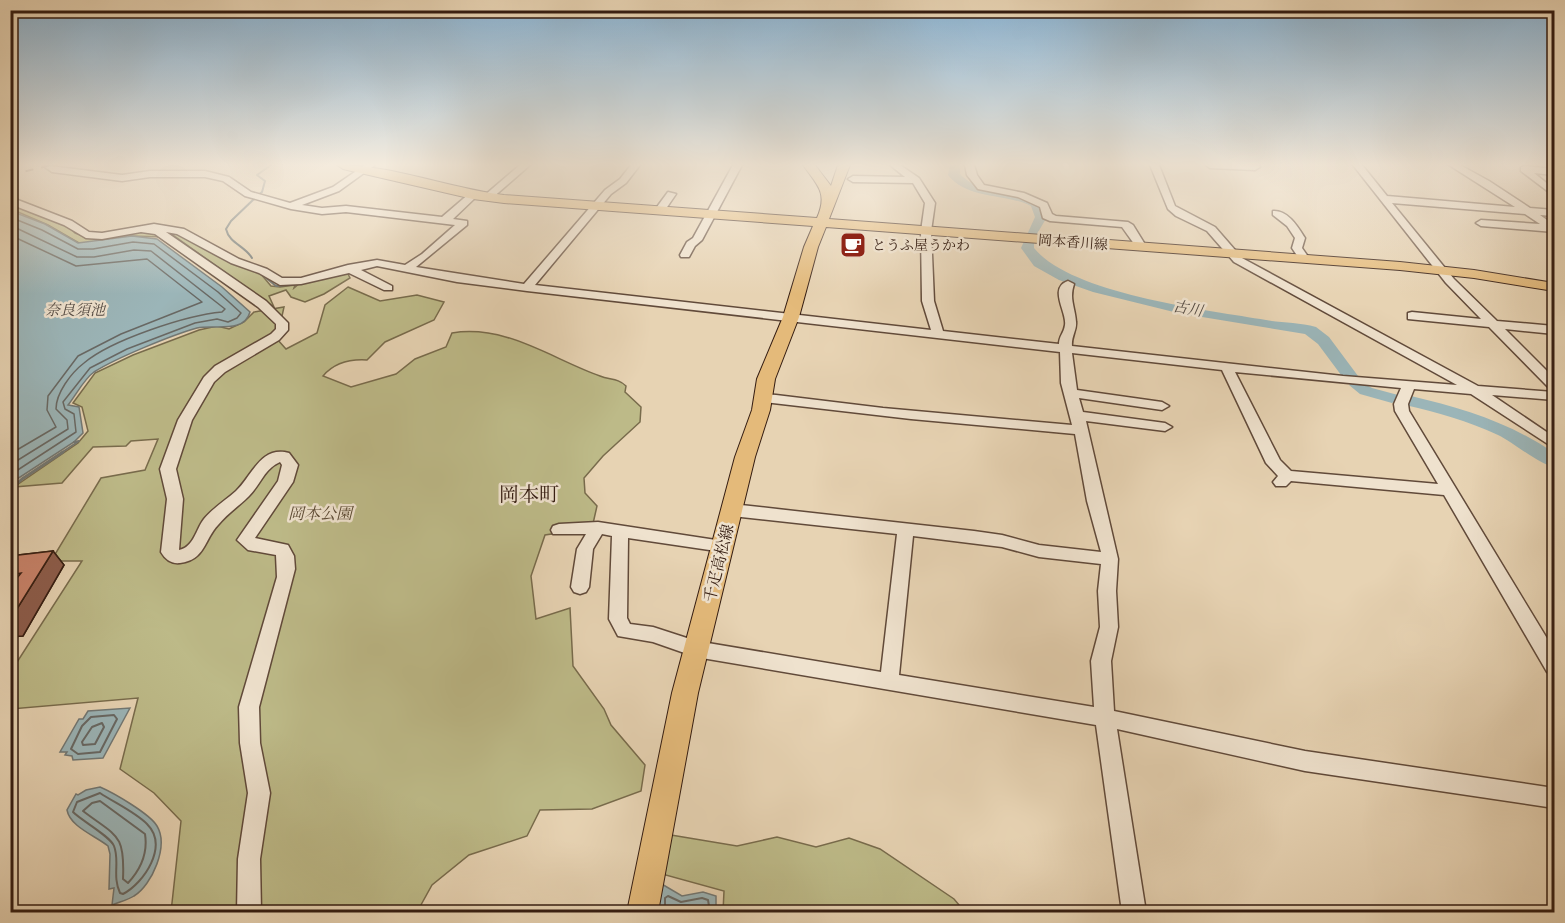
<svg xmlns="http://www.w3.org/2000/svg" width="1565" height="923" viewBox="0 0 1565 923" font-family="'Libre Caslon Text','Noto Serif JP',serif">
  <rect width="100%" height="100%" fill="#e7d3b3"/>
  <filter id="stains"><feTurbulence type="fractalNoise" baseFrequency=".00333" numOctaves="4"/><feColorMatrix values="0 0 0 0 .2 0 0 0 0 .09 0 0 0 0 .02 0 0 0 .5 -.17"/></filter>
  <radialGradient id="worn" r=".72"><stop offset=".6" stop-color="#630" stop-opacity="0"/><stop offset="1" stop-color="#630" stop-opacity=".3"/></radialGradient>
  <path fill="#bdba88" stroke="#786b4c" stroke-width="1.5" d="M10 203 67 224 75 233 86 237 146 230 164 237 132 236 92 243H79L48 225 11 209Z
    M174 230 229 262 260 273 271 286 280 287 295 285 294 288 300 283 346 270 350 278 324 294 305 302 291 297 286 290 269 296 274 307 170 233 163 231Z
    M348 287 380 301 417 295 444 302 434 320 385 342 367 360C351 359 334 363 323 376L351 387 396 374 415 359 446 347 452 333C506 324 552 359 600 376 610 380 618 378 626 386L625 392 641 407 640 422 603 456 584 478 585 493 597 506 592 528 545 535 531 576 536 619 570 608 573 666 604 709 611 725 645 765 641 791 592 809 540 810 527 836 469 855 432 885 417 912H171L181 821 154 793 120 769 138 698 11 709 10 673 82 561H51L101 478 145 470 158 439 131 441 126 446 93 447 62 483 14 487 78 443 88 431 82 407 73 403 95 373 133 355 199 330 217 326 229 329 244 322 254 312 284 307 277 339 286 349 317 333 325 305Z
    M665 834 737 846 777 837 816 847 849 838 880 849 954 899 965 912H723L724 891 662 874Z"/>
  <path fill="#9bb5b8" stroke="#727875" stroke-width="1.5" d="M11 211 45 224 78 243 132 236 157 239 222 287 250 312C244 334 214 324 197 328 172 335 116 358 94 372 84 379 76 395 68 405L79 407 83 433 74 442 11 483Z
    M130 708 103 758 73 760 72 756 65 755 67 752H60L79 719H83L88 711Z
    M100 787C114 793 150 814 157 826 169 846 152 885 134 896 128 900 119 902 112 905L114 888 109 889 110 854 108 846C96 836 70 827 67 810L76 794 78 795 86 790Z
    M660 883 682 896 703 892 716 896V912H659Z"/>
  <g fill="none" stroke-linecap="round" stroke-linejoin="round">
    <path stroke="#686864" stroke-width="1.5" d="M10 217 42 230 78 249H93L133 242 154 244 218 292 241 313 237 318 228 322 217 319 195 323 127 349 90 368 63 402 65 409 74 414 76 432 10 475
      M10 225 77 257H94L134 250 151 251 225 309 222 312C187 315 111 340 84 363 71 373 56 393 56 409L67 420 68 429 10 465
      M10 235 76 266 147 259 202 302 121 334 78 356 48 396 47 410 56 427 10 454"/>
    <path stroke="#686864" stroke-width="2" d="M114 715 117 719 100 752 78 754 71 749 82 726 91 717Z
      M102 723 104 727 95 744 83 745 82 742 92 727Z
      M100 793C115 803 135 812 147 824 169 846 144 883 123 894L120 893C112 876 120 861 114 846 110 836 82 821 73 812L77 802Z
      M100 801 145 834C148 853 141 869 128 883L123 879C125 833 117 837 83 811L92 803Z
      M665 912V898L668 896 681 902 702 898 708 900 710 912"/>
    <path stroke="#727875" stroke-width="2" d="M258 195 262 192 265 181 257 175 271 165
      M252 258C245 246 229 243 226 229L231 221 256 197
      M260 273 276 286 295 284
      M61 453 79 441 74 442"/>
    <path stroke="#727875" stroke-width="3" d="M10 490 22 479 63 452"/>
    <path fill="#9bb5b8" fill-rule="evenodd" d="M950 165H960V174C979 195 1016 190 1040 201L1047 217 1034 239V248C1071 294 1207 310 1266 320 1283 323 1299 322 1316 327L1329 337 1358 376 1350 381 1344 379 1318 344 1305 334 1178 313 1093 292 1059 280 1034 266 1021 248 1035 217 1031 206C1005 193 968 200 948 175Z
      M1357 380 1372 388 1398 395 1400 398 1392 403 1360 394 1349 385Z
      M1411 396C1462 408 1511 423 1554 453V467C1539 464 1514 443 1498 435 1468 421 1437 412 1405 405L1403 401 1405 397Z"/>
    <g stroke="#614a3a" stroke-width="3">
      <path id="minor" d="M10 165H15L10 168Z
        M42 165 122 175 150 171H205L229 177 251 192 290 203 333 187 365 165H375L339 191 302 205 322 208 346 206 442 217 470 193H476V197L453 219 467 221V225L416 267 524 284 605 190 620 179 631 165H640L626 183 611 194 535 285 931 330 922 301 921 231 925 203 913 183 853 182 848 179 853 176 905 177 890 165H900L919 178 935 203 931 231 934 301 943 331 1059 344C1059 336 1064 333 1065 325 1067 312 1048 288 1068 281L1074 284C1069 299 1075 307 1076 322 1077 330 1071 337 1072 346L1343 376 1457 385 1234 262 1207 231 1176 216 1168 209 1150 165H1159L1175 206 1215 227 1242 258 1478 386 1554 392V400L1492 395 1554 437V448L1471 394 1414 389 1408 404 1409 411 1554 650V674L1547 672 1444 495 1291 481 1286 486H1276L1273 482 1278 476 1266 463 1222 370 1072 353 1077 390 1162 402 1169 406 1162 410 1079 398 1083 412 1165 423 1172 427 1165 431 1086 421 1118 559 1116 591 1118 627 1111 661 1114 711 1305 751 1554 788V808L1305 771 1117 729 1146 912H1122L1096 725 696 657 653 642 618 636 609 619 612 536 602 534 593 549 589 587 586 592 580 594 574 592 571 587 577 549 586 534H553L551 530 553 526 559 524 598 522 729 542 731 546 729 550 723 552 628 538 627 618 630 624 653 627 696 641 881 672 897 534 732 516 726 514 724 510 726 506 732 504 974 531 1002 535 1039 545 1101 552 1087 501 1075 434 911 419 764 402 757 398 764 394 776 395 883 408 1072 425 1061 383 1060 352 527 291 457 282 377 266 361 270 392 286V290H384L349 273 301 284 280 285 259 273 231 263 177 234 166 232 266 301 288 323V330L279 340 225 372 214 382 192 420 176 469 183 499 179 550C194 547 196 529 204 519 213 508 226 500 236 491 252 476 261 445 289 453L298 465 293 482 255 538 288 545 294 556 295 569 259 707 260 743 270 793 260 859 261 912H237L238 859 248 793 240 743 239 707 277 577 276 555 248 550 237 540 278 481 282 465 280 462C264 469 261 484 249 496 239 506 227 514 218 525 204 540 205 560 180 563 171 564 165 559 161 552L167 499 160 469 178 420 204 377 215 366 271 334 276 329V324L258 307 155 234 141 232 102 239 86 238 64 225 10 204V197L72 221 89 232 102 233 154 224 184 229 239 259 267 269 282 278H301L348 265 377 260 405 265 422 254 455 225 346 212 322 214 291 209 245 196 223 181 205 177H150L122 181 52 172ZM1235 372 1401 388 1394 404 1395 411 1438 484 1291 471 1280 460ZM913 536 1002 547 1039 557 1101 564 1098 591 1100 627 1091 661 1094 707 899 675Z
        M520 165H530L491 199H485V195Z
        M733 165H742L702 240 695 246 689 257H681L680 255 687 242 693 238Z
        M965 165H974L977 175 984 185 1024 193 1047 203 1052 214 1056 216 1128 222 1133 225 1146 246 1145 248H1137L1122 227 1050 221 1043 218 1040 207 1018 197 978 189 967 175Z
        M1206 165H1258L1260 167 1255 170 1210 168Z
        M1353 165H1362L1387 196 1515 207 1449 165H1460L1489 181 1530 208 1554 210V216L1540 215 1554 225V232L1481 226 1476 223 1481 220 1540 224 1525 214 1392 203 1454 279 1497 321 1554 326V334L1505 329 1554 378V389L1549 388 1489 327 1408 319V313L1412 312 1481 319 1446 283Z
        M1525 166 1554 169V175L1534 173 1554 189V196L1521 171V167Z
        M668 192 676 194 663 213H655L654 211Z
        M1273 211C1288 210 1298 227 1305 238L1302 248 1309 258 1308 260H1300L1292 248 1295 238 1287 226 1273 215Z"/>
    </g>
    <g stroke="#341c11" stroke-width="2">
      <path id="major" d="M337 165C393 165 448 188 504 195L817 218C828 193 818 186 803 165H815L831 186 838 165H850L829 219 1400 262 1474 270 1554 283V291L1474 278 1400 270 826 227 818 247 799 317 775 379 770 410 755 457 698 693 658 912H627L672 693 735 457 752 410 757 379 783 317 804 247 813 226 504 203 473 199 343 169Z"/>
    </g>
    <use href="#minor" fill="#efe2ce" fill-rule="evenodd"/>
    <use href="#major" fill="#e4ba7a" fill-rule="evenodd"/>
    <path stroke="#341c11" stroke-width="2" stroke-dasharray="8 8" stroke-linecap="butt" d="M10 175 51 165"/>
  </g>
  <path fill="#ae715c" stroke="#341c11" stroke-width="1.5" d="M53 551 64 565 23 636 10 637V556Z"/>
  <path fill="#8d5c4b" stroke="#341c11" stroke-width="1.5" d="M53 551 64 565 23 636 10 637V620Z"/>
  <path fill="#ca836b" stroke="#341c11" stroke-width="1.5" d="M53 551 10 620V587L21 573 10 575V556Z"/>
  <linearGradient id="sky" x2="0" y2="1"><stop stop-color="#89b4d5"/><stop offset="0.56" stop-color="#f4ebdd"/><stop offset="1" stop-color="#f4ebdd" stop-opacity="0"/></linearGradient>
  <rect width="1565" height="294" fill="url(#sky)"/>
  <defs>
    <g id="cafe-square" transform="scale(1.35)"><rect x="-9" y="-9" width="18" height="18" rx="4" fill="#8f2418" stroke="#efe2ce"/><path d="M-5.5-4.5H6V0H3Q3 3.5 0 3.5H-2.5Q-5.5 3.5-5.5 0ZM3-3.2v2h1.7v-2ZM-6 4.5H4V6H-6Z" fill="#fff"/></g>
  </defs>
  <g fill-rule="evenodd">
    <use href="#cafe-square" x="853" y="245"/>
  </g>
  <g text-anchor="middle" dominant-baseline="central" stroke-width="5" stroke-linejoin="round" paint-order="stroke">
    <g font-size="14" fill="#341c11" stroke="#efe2ce">
      <text transform="translate(1073 242) rotate(4)">岡本香川線</text>
    </g>
    <g font-size="14" fill="#341c11" stroke="#efe2ce" text-anchor="start">
      <text x="872" y="245">とうふ屋うかわ</text>
    </g>
    <g font-size="15" font-style="italic" fill="#534a43" stroke="#efe2ce">
      <text transform="translate(1188 308) rotate(10)">古川</text>
      <text x="75" y="309">奈良須池</text>
    </g>
    <g font-size="16" font-style="italic" fill="#5d4b35" stroke="#efe2ce">
      <text x="320" y="513">岡本公園</text>
    </g>
    <g font-size="16" fill="#341c11" stroke="#efe2ce">
      <text transform="translate(718 563) rotate(-76)">千疋高松線</text>
    </g>
    <g font-size="20" fill="#341c11" stroke="#efe2ce">
      <text x="529" y="494">岡本町</text>
    </g>
  </g>
  <rect width="1565" height="923" fill="none" stroke="#e7d3b3" stroke-width="36"/>
  <rect x="12" y="12" width="1541" height="899" fill="none" stroke="#341c11" stroke-width="3"/>
  <rect x="18" y="18" width="1529" height="887" fill="none" stroke="#341c11" stroke-width="1.5"/>
  <rect width="100%" height="100%" filter="url(#stains)"/>
  <rect width="100%" height="100%" fill="url(#worn)"/>
</svg>
